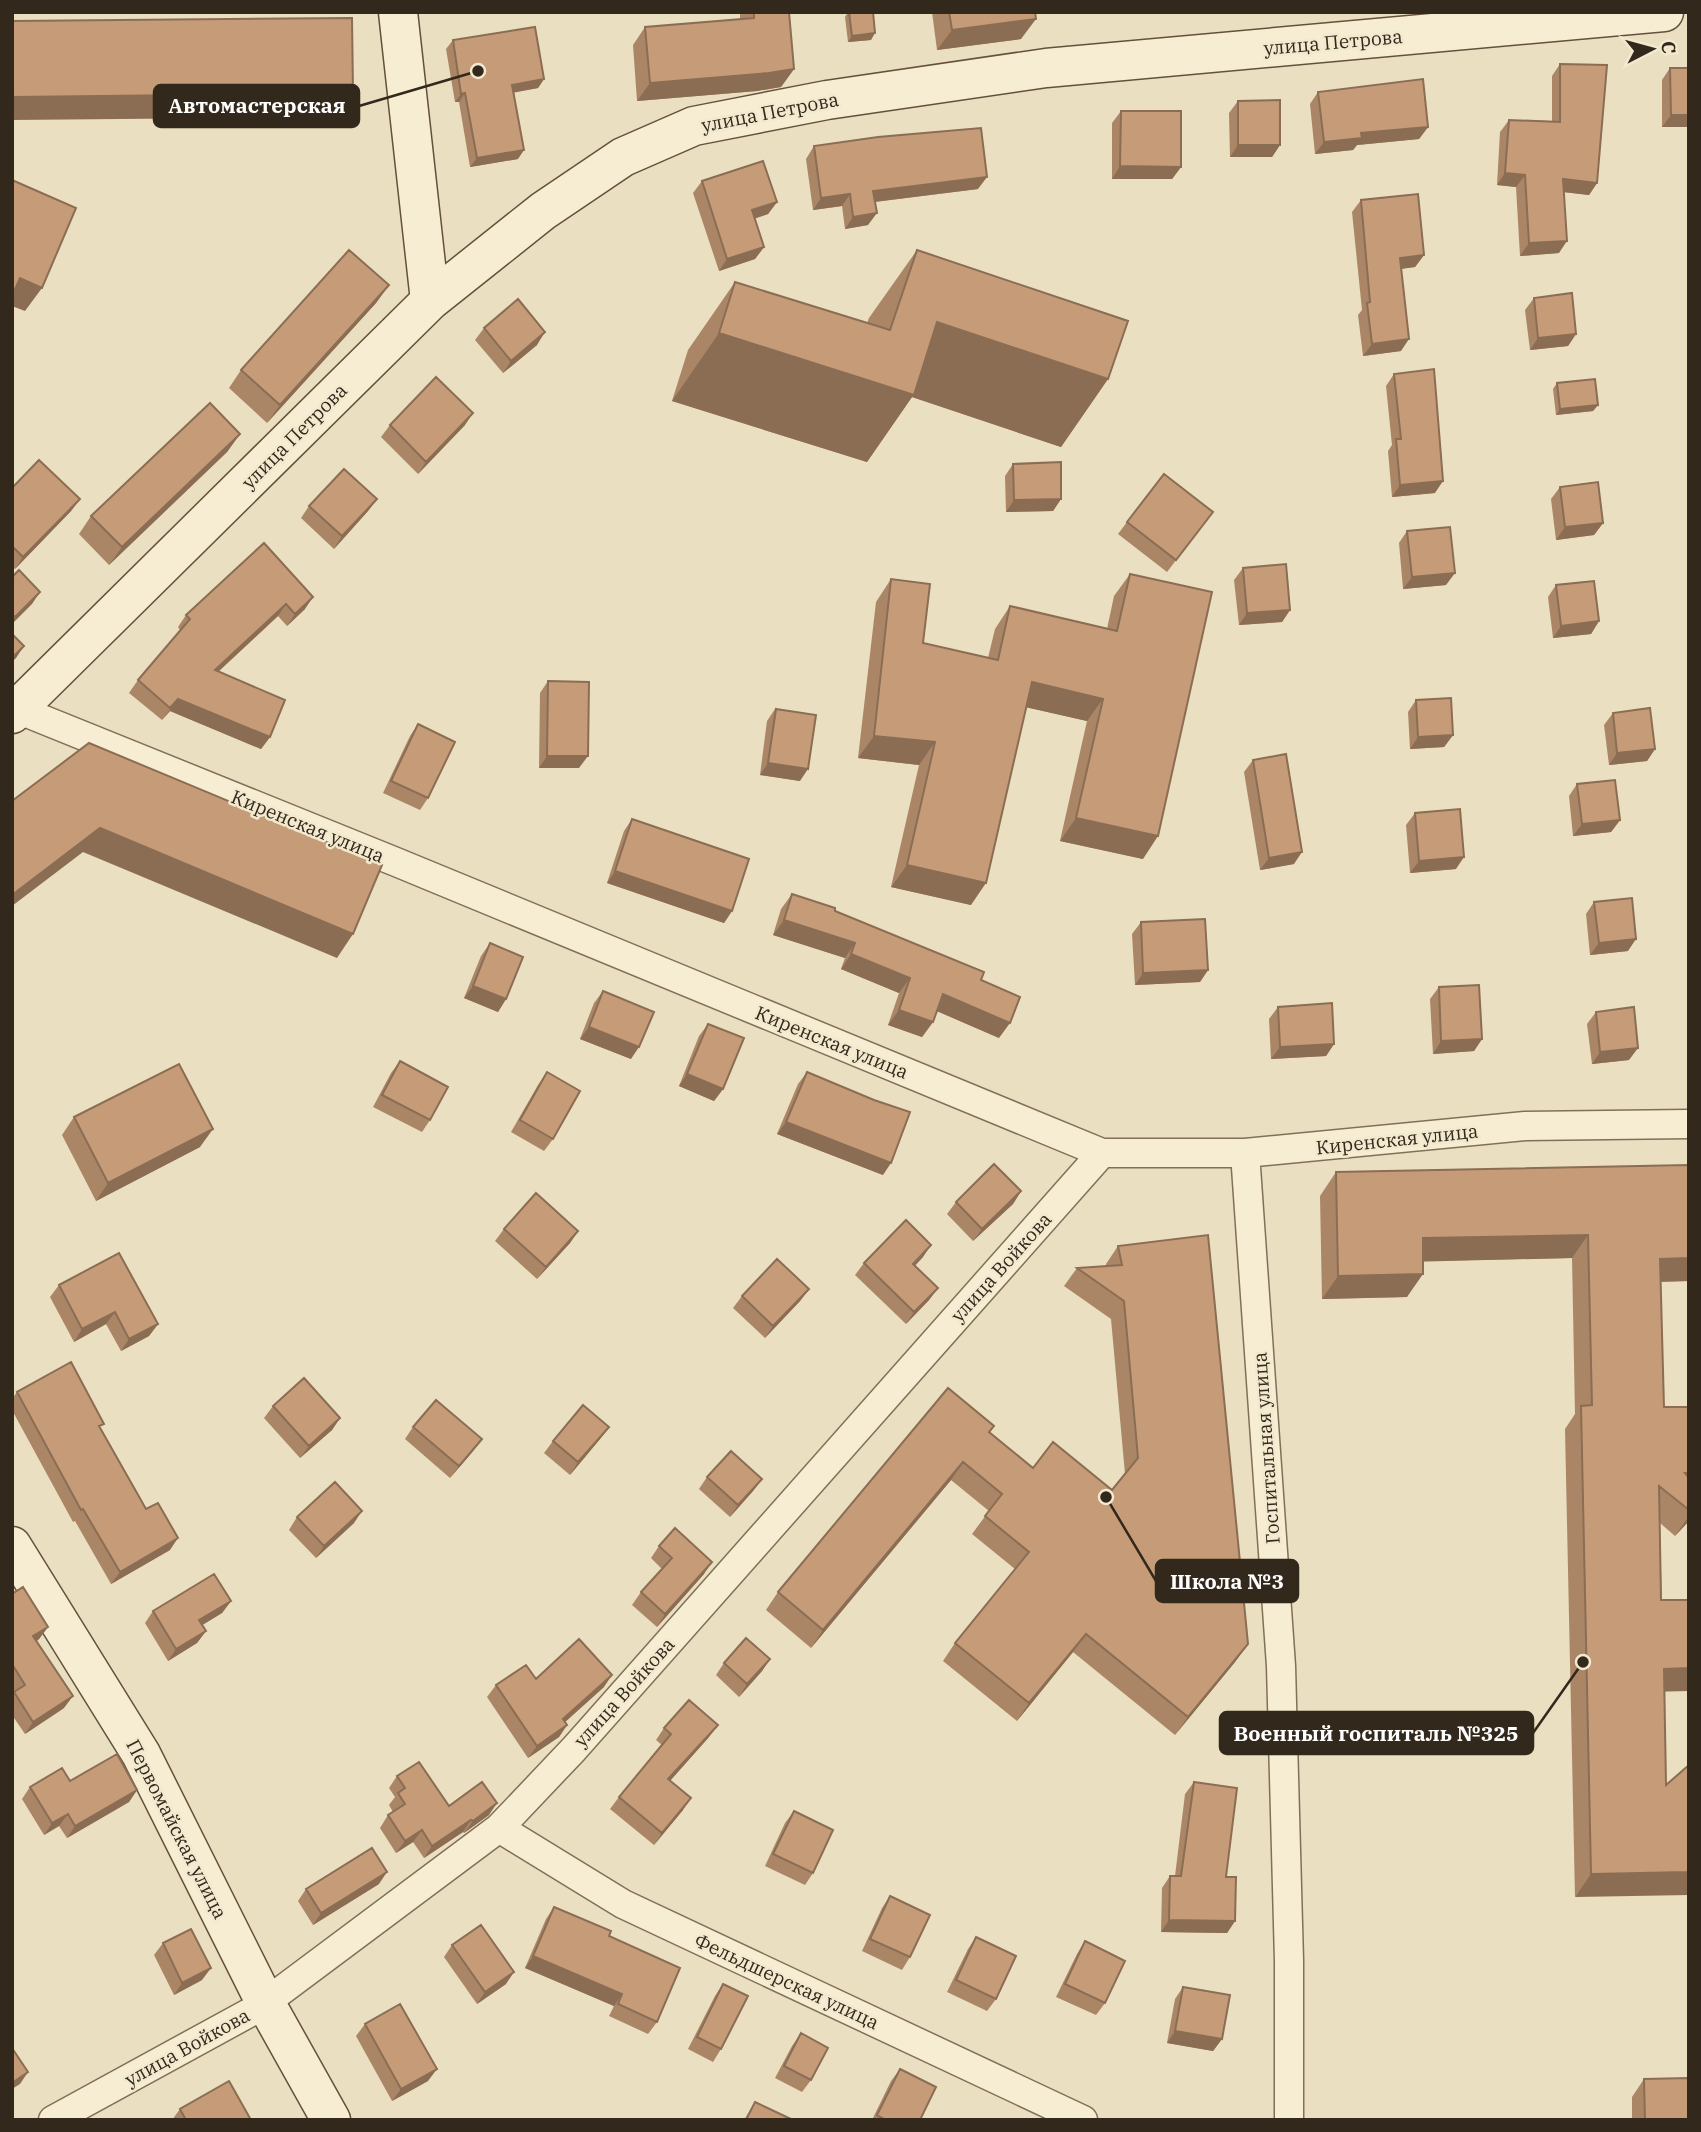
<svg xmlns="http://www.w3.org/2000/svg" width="1701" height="2132" viewBox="0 0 1701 2132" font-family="'IBM Plex Serif',serif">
  <rect width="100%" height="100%" fill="#eadfc0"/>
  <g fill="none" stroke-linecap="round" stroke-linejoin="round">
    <g stroke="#817059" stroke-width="31">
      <path id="street" d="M17 709 396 862 1102 1153H1245L1525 1126 1689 1124
        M1245 1153 1281 1666 1289 1961V2120
        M499 1828 623 1904 1083 2120
        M53 2120 258 2008 499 1828 574 1749 1102 1153"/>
    </g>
    <g stroke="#63513c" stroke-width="41">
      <path id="secondary" d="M398 12 430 301
        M12 714 430 301 543 211 623 157 694 126 827 100 1046 68 1664 12
        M12 1546 141 1754 265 2002 331 2120"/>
    </g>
    <use href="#street" stroke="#f6edd2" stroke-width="28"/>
    <use href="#secondary" stroke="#f6edd2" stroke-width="38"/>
  </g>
  <path fill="#aa8667" d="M740 12H789L794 69 781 87 757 91 637 101 633 45 645 27 740 19Z
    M848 12H873L871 40 848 42 845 17Z
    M932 12H1035L1021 39 937 50Z
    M453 40 544 79 538 88 514 92 518 159 470 167 459 102H455L446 49Z
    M1560 64 1597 183 1589 195 1564 192 1559 253 1520 256 1516 187 1497 185 1500 132 1509 120 1552 121V76Z
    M1670 68 1689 127H1662V80Z
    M1318 92 1428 127 1419 139 1357 145 1353 150 1315 154 1310 104Z
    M1238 101 1280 145 1272 157H1230L1229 113Z
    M1121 111 1181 167 1172 179H1112V123Z
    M814 146 978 189 875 202 868 225 845 229 842 206 813 210 806 159Z
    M702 181 777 202 768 214 754 219 764 247 755 259 719 271 693 193Z
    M1361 200 1424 255 1415 267 1401 269V351L1363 356 1358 315 1362 310 1352 212Z
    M917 250 1108 379 1061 447 912 397 867 462 672 401 688 350 735 282 867 323 869 318Z
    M389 285 376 303 267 423 229 388 241 370Z
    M1534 298 1576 334 1568 346 1530 350 1525 310Z
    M484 328 537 345 503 373 475 340Z
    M1394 374 1435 493 1392 497 1388 451 1392 445 1386 386Z
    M1557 383 1598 405 1593 411 1556 415 1553 389Z
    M390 425H465L418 474 381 437Z
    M240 434 227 452 109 565 79 534 91 516Z
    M1013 464 1061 499 1053 511 1006 512 1005 476Z
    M1560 487 1603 523 1594 535 1556 540 1551 499Z
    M12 488 80 499 71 511 15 569 12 567Z
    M377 499 368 511 334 549 301 518 309 506Z
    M1213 512 1167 572 1118 534 1127 522Z
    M1407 531 1446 585 1403 589 1399 543Z
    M264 543 305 609 287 626 278 616 218 672 270 737 261 749 170 711 162 720 129 693 138 680 180 630 178 627 186 615Z
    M1243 568 1290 610 1282 622 1239 625 1234 580Z
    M1130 574 1143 859 1060 841 1087 721 1026 707 971 905 891 887 919 765 858 758 876 602 891 579 923 643 988 658 995 629 1010 606 1107 629 1114 596Z
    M1556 585 1599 621 1591 634 1553 638 1548 597Z
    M548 681 579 768H539L540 693Z
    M1416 700 1453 735 1444 747 1410 749 1408 712Z
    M775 709 800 781 760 775 767 721Z
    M1613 713 1655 749 1647 761 1609 765 1604 725Z
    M418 724 428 798 420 810 383 793 410 736Z
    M1253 760 1294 864 1260 870 1244 772Z
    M1577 784 1620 820 1611 832 1573 836 1569 796Z
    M1415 813 1456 869 1410 873 1406 825Z
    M632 819 732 911 724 923 607 883 624 831Z
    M792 894 835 911 981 980 999 1038 937 1011 933 1022 922 1037 888 1025 899 993 841 969 845 958 773 935 781 909Z
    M1594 902 1628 951 1590 955 1586 914Z
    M1141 922 1208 970 1200 982 1135 985 1132 934Z
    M490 943 506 999 498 1012 464 998 481 956Z
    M1439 987 1482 1039 1474 1051 1433 1054 1430 999Z
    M603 991 631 1059 580 1039 594 1003Z
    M1278 1007 1334 1044 1326 1056 1271 1059 1269 1019Z
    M1596 1012 1629 1060 1592 1064 1587 1024Z
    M708 1024 723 1089 714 1101 679 1086 699 1036Z
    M400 1061 430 1120 422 1132 373 1107 391 1073Z
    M547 1072 553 1139 544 1151 511 1132 538 1085Z
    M807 1072 883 1175 777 1134 798 1084Z
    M74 1117 200 1147 96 1201 62 1135Z
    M1689 1165V1281L1661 1282 1664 1407H1689V1521L1675 1536 1660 1523 1666 1785 1575 1897 1565 1429 1575 1414 1572 1258 1423 1261 1407 1297 1322 1299 1320 1196 1336 1172Z
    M1021 1191 1013 1204 973 1241 947 1214 956 1202Z
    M504 1229 578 1231 570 1243 537 1279 495 1241Z
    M1118 1246 1248 1644 1235 1662 1175 1735 1073 1652 1017 1721 943 1661 955 1643 1015 1569 972 1534 989 1511 951 1480 811 1648 766 1610 778 1592 994 1426 989 1433 1033 1468 1112 1490 1125 1474 1111 1319 1064 1286 1077 1268 1106 1266V1264Z
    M923 1257 915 1266 938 1288 929 1300 906 1324 855 1275 864 1263Z
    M59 1285 158 1324 149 1336 121 1351 106 1324 74 1342 50 1297Z
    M809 1289 800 1301 765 1338 733 1308 742 1296Z
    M17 1392 101 1429 170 1550 111 1584 75 1521 73 1522 12 1410V1399Z
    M273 1406 340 1418 332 1430 300 1458 264 1418Z
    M413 1427 473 1451 450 1478 405 1439Z
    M609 1427 600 1439 570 1475 544 1453 553 1441Z
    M707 1477 762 1479 753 1491 730 1517 699 1489Z
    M297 1517 354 1523 316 1558 289 1530Z
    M659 1546 704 1574 657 1627 632 1605 641 1592 662 1569 651 1558Z
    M12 1594 48 1627 39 1639 37 1641 64 1708 25 1734 12 1715V1695L14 1693 12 1690Z
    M231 1601 222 1613 202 1625 206 1631 197 1643 168 1661 145 1623 153 1611Z
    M770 1659 762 1671 739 1697 716 1675 724 1663Z
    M536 1679 604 1687 565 1722 567 1725 559 1737 528 1758 487 1697 496 1685Z
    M664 1728 709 1737 670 1781 683 1810 654 1845 610 1809 619 1797 662 1745 656 1740Z
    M397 1776 449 1806 489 1815 464 1833 463 1832 424 1858 413 1842 396 1853 380 1828 388 1815 393 1812 389 1805 395 1797 389 1788Z
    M70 1781 137 1790 129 1802 67 1838 59 1826 44 1835 22 1799 30 1787Z
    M1194 1782 1235 1921 1227 1933 1161 1932 1162 1888 1170 1876H1175L1185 1794Z
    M794 1811 813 1873 805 1885 765 1866 785 1823Z
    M379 1884 313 1925 298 1901 306 1889Z
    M890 1896 910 1957 902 1970 862 1951 882 1908Z
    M554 1907 657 2022 648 2034 609 2016 614 2006 525 1968 546 1919Z
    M976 1937 996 1999 987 2011 947 1992 968 1949Z
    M1085 1941 1105 2003 1096 2015 1056 1997 1077 1954Z
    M163 1943 202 1980 174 1995 154 1955Z
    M452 1945 506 1984 477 2004 444 1957Z
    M723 1984 721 2049 713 2062 688 2049 715 1996Z
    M1183 1987 1222 2039 1213 2051 1167 2043 1175 1999Z
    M365 2024 428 2081 392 2101 356 2036Z
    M801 2033 811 2080 802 2092 775 2078 792 2046Z
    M900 2069 920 2120H872L891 2081Z
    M1644 2079 1689 2120H1632V2097Z
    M755 2102 793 2120H744Z
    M180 2109 251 2120H172Z"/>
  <path fill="#8b6d54" d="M1036 19 1021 39 937 50 952 30Z
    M875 33 871 40 848 42 852 36Z
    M794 69 781 87 757 91 637 101 650 83Z
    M544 79 538 88 506 94 512 85Z
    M353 93 337 117 12 120V97Z
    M465 93 459 102H455L461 94Z
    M1671 115H1689V127H1662Z
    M1428 127 1419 139 1357 145 1353 150 1315 154 1324 142 1361 133Z
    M1238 145H1280L1272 157H1230Z
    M524 150 518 159 470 167 477 158Z
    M1120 166 1181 167 1172 179H1112Z
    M1505 173 1525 175 1516 187 1497 185Z
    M987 177 978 189 865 203 873 191Z
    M1563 179 1597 183 1589 195 1554 191Z
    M850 194 842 206 813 210 821 198Z
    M777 202 768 214 743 222 752 210Z
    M877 213 868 225 845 229 853 217Z
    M1567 241 1559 253 1520 256 1529 243Z
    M764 247 755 259 719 271 727 259Z
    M1424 255 1415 267 1391 270 1400 258Z
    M20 278 42 288 25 311 12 306V289Z
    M389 285 376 303 267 423 280 405Z
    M937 322 1108 379 1061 447 912 397 867 462 672 401 719 333 891 387Z
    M545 332 537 345 503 373 511 361Z
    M1576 334 1568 346 1530 350 1538 338Z
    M1409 339 1401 351 1363 356 1372 344Z
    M1598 405 1593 411 1556 415 1560 409Z
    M473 413 465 425 418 474 426 462Z
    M240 434 227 452 109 565 122 547Z
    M1443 481 1435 493 1392 497 1400 485Z
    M80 499 71 511 15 569 23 557Z
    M377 499 368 511 334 549 342 536Z
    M1061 499 1053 511 1006 512 1014 500Z
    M1603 523 1594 535 1556 540 1565 527Z
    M1455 573 1446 585 1403 589 1412 577Z
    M40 592 32 604 12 624V621L15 617Z
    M313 597 305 609 287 626 295 614Z
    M286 604 278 616 207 682 215 670Z
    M1290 610 1282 622 1239 625 1247 613Z
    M1599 621 1591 634 1553 638 1561 626Z
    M24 646 16 658 12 662V658Z
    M1032 682 1103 699 1087 721 1016 705Z
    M178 699 270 737 261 749 170 711 162 720Z
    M1453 735 1444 747 1410 749 1418 737Z
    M874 736 935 742 919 765 858 758Z
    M1655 749 1647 761 1609 765 1617 753Z
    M547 756H588L579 768H539Z
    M768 763 808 769 800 781 760 775Z
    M1076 818 1158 836 1143 859 1060 841Z
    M1620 820 1611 832 1573 836 1582 824Z
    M100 828 353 934 337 958 83 852 12 906V895Z
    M1302 852 1294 864 1260 870 1269 858Z
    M1464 857 1456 869 1410 873 1419 861Z
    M907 865 986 883 971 905 891 887Z
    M615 871 732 911 724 923 607 883Z
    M784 920 855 943 845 958 773 935Z
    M1636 939 1628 951 1590 955 1599 943Z
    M851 954 910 978 899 993 841 969Z
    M1208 970 1200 982 1135 985 1143 973Z
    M473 986 506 999 498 1012 464 998Z
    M943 994 1010 1023 999 1038 932 1009Z
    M899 1010 933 1022 922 1037 888 1025Z
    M589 1027 639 1047 631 1059 580 1039Z
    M1482 1039 1474 1051 1433 1054 1441 1041Z
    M1334 1044 1326 1056 1271 1059 1280 1047Z
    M1638 1048 1629 1060 1592 1064 1600 1052Z
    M687 1074 723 1089 714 1101 679 1086Z
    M786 1122 891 1163 883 1175 777 1134Z
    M213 1129 200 1147 96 1201 108 1183Z
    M1021 1191 1013 1204 973 1241 982 1229Z
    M578 1231 570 1243 537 1279 546 1267Z
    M1588 1235 1572 1258 1406 1262 1423 1238Z
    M931 1245 923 1257 904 1276 913 1264Z
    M1689 1258V1281L1644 1282 1660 1259Z
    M1423 1274 1407 1297 1322 1299 1338 1276Z
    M938 1288 929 1300 906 1324 914 1312Z
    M809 1289 800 1301 765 1338 773 1326Z
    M115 1312 106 1324 74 1342 82 1329Z
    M158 1324 149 1336 121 1351 129 1339Z
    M340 1418 332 1430 300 1458 309 1446Z
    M609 1427 600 1439 570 1475 578 1462Z
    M482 1439 473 1451 450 1478 459 1466Z
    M963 1462 951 1480 811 1648 823 1630Z
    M762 1479 753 1491 730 1517 738 1505Z
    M362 1511 354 1523 316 1558 324 1546Z
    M1689 1516V1521L1675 1536Z
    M178 1538 170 1550 111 1584 120 1572Z
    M712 1562 704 1574 657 1627 665 1614Z
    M231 1601 222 1613 191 1632 199 1620Z
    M48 1627 39 1639 25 1648 33 1636Z
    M206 1631 197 1643 168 1661 176 1649Z
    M1086 1634 1073 1652 1017 1721 1029 1703Z
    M1248 1644 1235 1662 1175 1735 1188 1717Z
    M770 1659 762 1671 739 1697 747 1684Z
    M1689 1668V1691L1647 1692 1664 1669Z
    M612 1675 604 1687 555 1731 563 1719Z
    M73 1696 64 1708 25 1734 33 1722Z
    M567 1725 559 1737 528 1758 537 1746Z
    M718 1725 709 1737 660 1792 668 1779Z
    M137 1790 129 1802 67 1838 75 1826Z
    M691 1798 683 1810 654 1845 662 1833Z
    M497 1803 489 1815 464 1833 473 1821Z
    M68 1814 59 1826 44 1835 52 1823Z
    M471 1820 463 1832 424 1858 432 1846Z
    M422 1830 413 1842 396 1853 405 1841Z
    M387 1872 379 1884 313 1925 321 1913Z
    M1689 1872V1895L1575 1897 1591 1874Z
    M1169 1920 1235 1921 1227 1933 1161 1932Z
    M533 1956 622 1994 614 2006 525 1968Z
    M211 1968 202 1980 174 1995 182 1983Z
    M514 1972 506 1984 477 2004 485 1992Z
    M1175 2031 1222 2039 1213 2051 1167 2043Z
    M437 2069 428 2081 392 2101 401 2089Z
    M28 2072 20 2084 12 2089V2083Z"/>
  <path fill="#c69c78" stroke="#8b6d54" stroke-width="2" d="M754 12H789L794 69 769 73 650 83 645 27 754 18Z
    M849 12H873L875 33 852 36Z
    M949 12H1035L1036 19 952 30Z
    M352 18 353 93 12 97V21Z
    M535 27 544 79 512 85 524 150 477 158 465 93 461 94 453 40Z
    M1560 64 1607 65 1597 183 1563 179 1567 241 1529 243 1525 175 1505 173 1509 120 1560 122Z
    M1670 68H1689V115H1671Z
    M1423 79 1428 127 1361 133 1362 138 1324 142 1318 92Z
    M1280 100V145H1238V101Z
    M1121 111H1181V167L1120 166Z
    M981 128 987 177 873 191 877 213 853 217 850 194 821 198 814 146 878 137Z
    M763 161 777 202 752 210 764 247 727 259 702 181Z
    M12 180 76 208 42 288 20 278 12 296Z
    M1418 194 1424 255 1400 258 1409 339 1372 344 1367 303 1370 302 1361 200Z
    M349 250 389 285 280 405 241 370Z
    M917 250 1128 321 1108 379 937 322 914 395 719 333 735 282 890 330Z
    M1572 293 1576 334 1538 338 1534 298Z
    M518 299 545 332 511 361 484 328Z
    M1434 369 1443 481 1400 485 1396 439H1401L1394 374Z
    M436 377 473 413 426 462 390 425Z
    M1595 379 1598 405 1560 409 1557 383Z
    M210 403 240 434 122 547 91 516Z
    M39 460 80 499 23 557 12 546V488Z
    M1061 462V499L1014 500 1013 464Z
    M344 469 377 499 342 536 309 506Z
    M1164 474 1213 512 1176 560 1127 522Z
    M1598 482 1603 523 1565 527 1560 487Z
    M1450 527 1455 573 1412 577 1407 531Z
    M264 543 313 597 295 614 286 604 215 670 285 700 270 737 178 699 170 708 138 680 190 619 186 615Z
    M1286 564 1290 610 1247 613 1243 568Z
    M19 570 40 592 15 617 12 614V577Z
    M1130 574 1212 592 1158 836 1076 818 1103 699 1032 682 986 883 907 865 935 742 874 736 891 579 930 584 923 643 998 660 1010 606 1117 631Z
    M1594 581 1599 621 1561 626 1556 585Z
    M12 634 24 646 12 658Z
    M548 681 589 682 588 756H547Z
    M1451 698 1453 735 1418 737 1416 700Z
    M1650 708 1655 749 1617 753 1613 713Z
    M776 709 816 715 808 769 768 763Z
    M418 724 455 742 428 798 391 781Z
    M89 743 382 865 353 934 100 828 12 895V801Z
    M1286 754 1302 852 1269 858 1253 760Z
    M1615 780 1620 820 1582 824 1577 784Z
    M1460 809 1464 857 1419 861 1415 813Z
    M632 819 749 859 732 911 615 871Z
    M792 894 835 908V911L984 972 981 980 1020 997 1010 1023 943 994 933 1022 899 1010 910 978 851 954 855 943 784 920Z
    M1632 898 1636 939 1599 943 1594 902Z
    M1205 919 1208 970 1143 973 1141 922Z
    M490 943 523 957 506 999 473 986Z
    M1479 985 1482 1039 1441 1041 1439 987Z
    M603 991 654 1012 639 1047 589 1027Z
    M1332 1003 1334 1044 1280 1047 1278 1007Z
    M1634 1007 1638 1048 1600 1052 1596 1012Z
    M708 1024 744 1038 723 1089 687 1074Z
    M400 1061 448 1087 430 1120 382 1095Z
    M179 1064 213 1129 108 1183 74 1117Z
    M547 1072 580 1091 553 1139 520 1120Z
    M807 1072 874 1100 910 1112 891 1163 786 1122Z
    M994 1164 1021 1191 982 1229 956 1202Z
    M1689 1165V1258L1660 1259 1664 1407H1689V1473H1685L1689 1478V1510L1659 1486 1661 1600H1689V1668L1664 1669 1666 1785 1689 1765V1872L1591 1874 1581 1406 1592 1405 1588 1235 1423 1238V1274L1338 1276 1336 1172Z
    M536 1193 578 1231 546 1267 504 1229Z
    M906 1220 931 1245 913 1264 938 1288 914 1312 864 1263Z
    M1208 1235 1248 1644 1188 1717 1086 1634 1029 1703 955 1643 1029 1552 985 1516 1002 1494 963 1462 823 1630 778 1592 948 1388 994 1426 989 1432 1033 1468 1053 1442 1112 1490 1138 1458 1124 1301 1077 1268 1122 1265 1118 1246Z
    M119 1253 158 1324 129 1339 115 1312 82 1329 59 1285Z
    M777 1259 809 1289 773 1326 742 1296Z
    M71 1362 104 1424 99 1426 146 1509 158 1503 178 1538 120 1572 83 1509 81 1510 17 1392Z
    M304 1378 340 1418 309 1446 273 1406Z
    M436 1400 482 1439 459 1466 413 1427Z
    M583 1405 609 1427 578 1462 553 1441Z
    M731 1451 762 1479 738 1505 707 1477Z
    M335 1482 362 1511 324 1546 297 1517Z
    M675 1528 712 1562 665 1614 641 1592 672 1558 659 1546Z
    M214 1574 231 1601 199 1620 206 1631 176 1649 153 1611Z
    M23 1587 48 1627 33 1636 73 1696 33 1722 14 1692 25 1685 12 1664V1594Z
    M746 1638 770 1659 747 1684 724 1663Z
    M579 1639 612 1675 563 1719 567 1725 537 1746 496 1685 526 1665 536 1679Z
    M689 1700 718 1725 668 1779 691 1798 662 1833 619 1797 671 1734 664 1728Z
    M117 1754 137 1790 75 1826 68 1814 52 1823 30 1787 62 1768 70 1781Z
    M419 1762 449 1806 482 1782 497 1803 473 1821 471 1820 432 1846 422 1830 405 1841 388 1815 405 1804 398 1793 405 1788 397 1776Z
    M1194 1782 1237 1788 1226 1877H1236L1235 1921 1169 1920 1170 1876H1181Z
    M794 1811 833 1830 813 1873 773 1854Z
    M372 1848 387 1872 321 1913 306 1889Z
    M890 1896 930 1915 910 1957 870 1939Z
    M554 1907 611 1931 609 1936 680 1968 657 2022 618 2004 622 1994 533 1956Z
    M481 1925 514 1972 485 1992 452 1945Z
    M191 1929 211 1968 182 1983 163 1943Z
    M976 1937 1016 1956 996 1999 956 1980Z
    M1085 1941 1125 1961 1105 2003 1065 1984Z
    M723 1984 748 1996 721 2049 697 2037Z
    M1183 1987 1230 1995 1222 2039 1175 2031Z
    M400 2004 437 2069 401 2089 365 2024Z
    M801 2033 828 2048 811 2080 784 2066Z
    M12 2048 28 2072 12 2083Z
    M900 2069 936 2087 920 2120H886L877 2115Z
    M1689 2078V2120H1645L1644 2079Z
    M229 2081 251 2120H186L180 2109Z
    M755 2102 793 2120H746Z"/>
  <g text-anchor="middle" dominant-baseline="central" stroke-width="5" stroke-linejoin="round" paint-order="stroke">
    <g font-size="19" fill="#32281c" stroke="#f2e9ce">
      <text transform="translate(1333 42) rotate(-5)">улица Петрова</text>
      <text transform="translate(770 112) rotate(-11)">улица Петрова</text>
      <text transform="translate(294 436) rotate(-45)">улица Петрова</text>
      <text transform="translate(308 826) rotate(22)">Киренская улица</text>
      <text transform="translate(832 1042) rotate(22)">Киренская улица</text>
      <text transform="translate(1397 1139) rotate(-6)">Киренская улица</text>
      <text transform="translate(1001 1267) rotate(-48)">улица Войкова</text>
      <text transform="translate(1266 1448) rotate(-94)">Госпитальная улица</text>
      <text transform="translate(624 1692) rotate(-48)">улица Войкова</text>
      <text transform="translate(177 1829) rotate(63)">Первомайская улица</text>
      <text transform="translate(787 1981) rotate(25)">Фельдшерская улица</text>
      <text transform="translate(187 2047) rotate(-29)">улица Войкова</text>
    </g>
  </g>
  <path fill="none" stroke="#32281c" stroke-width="2.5" d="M478 71L359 106M1106 1497L1156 1581M1583 1662L1533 1733"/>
  <g fill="#32281c" stroke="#f2e9ce" stroke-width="2.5">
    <circle cx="478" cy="71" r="7"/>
    <circle cx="1106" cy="1497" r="7"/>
    <circle cx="1583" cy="1662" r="7"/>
  </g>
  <g fill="#32281c" stroke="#32281c" stroke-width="2.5">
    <rect x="154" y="85" width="205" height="42" rx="7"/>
    <rect x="1156" y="1560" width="142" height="42" rx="7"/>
    <rect x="1220" y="1712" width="313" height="42" rx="7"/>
  </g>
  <g font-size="21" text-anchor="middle" font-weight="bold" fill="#fff">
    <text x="257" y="113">Автомастерская</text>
    <text x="1227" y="1589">Школа №3</text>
    <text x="1376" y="1741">Военный госпиталь №325</text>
  </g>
  <rect width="1701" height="2132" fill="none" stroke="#32281c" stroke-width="28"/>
  <g transform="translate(1652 49) rotate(84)" stroke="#f2e9ce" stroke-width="5" paint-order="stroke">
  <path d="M0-5L12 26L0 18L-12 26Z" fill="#32281c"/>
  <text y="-10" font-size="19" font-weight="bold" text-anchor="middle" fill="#32281c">С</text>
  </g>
</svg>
